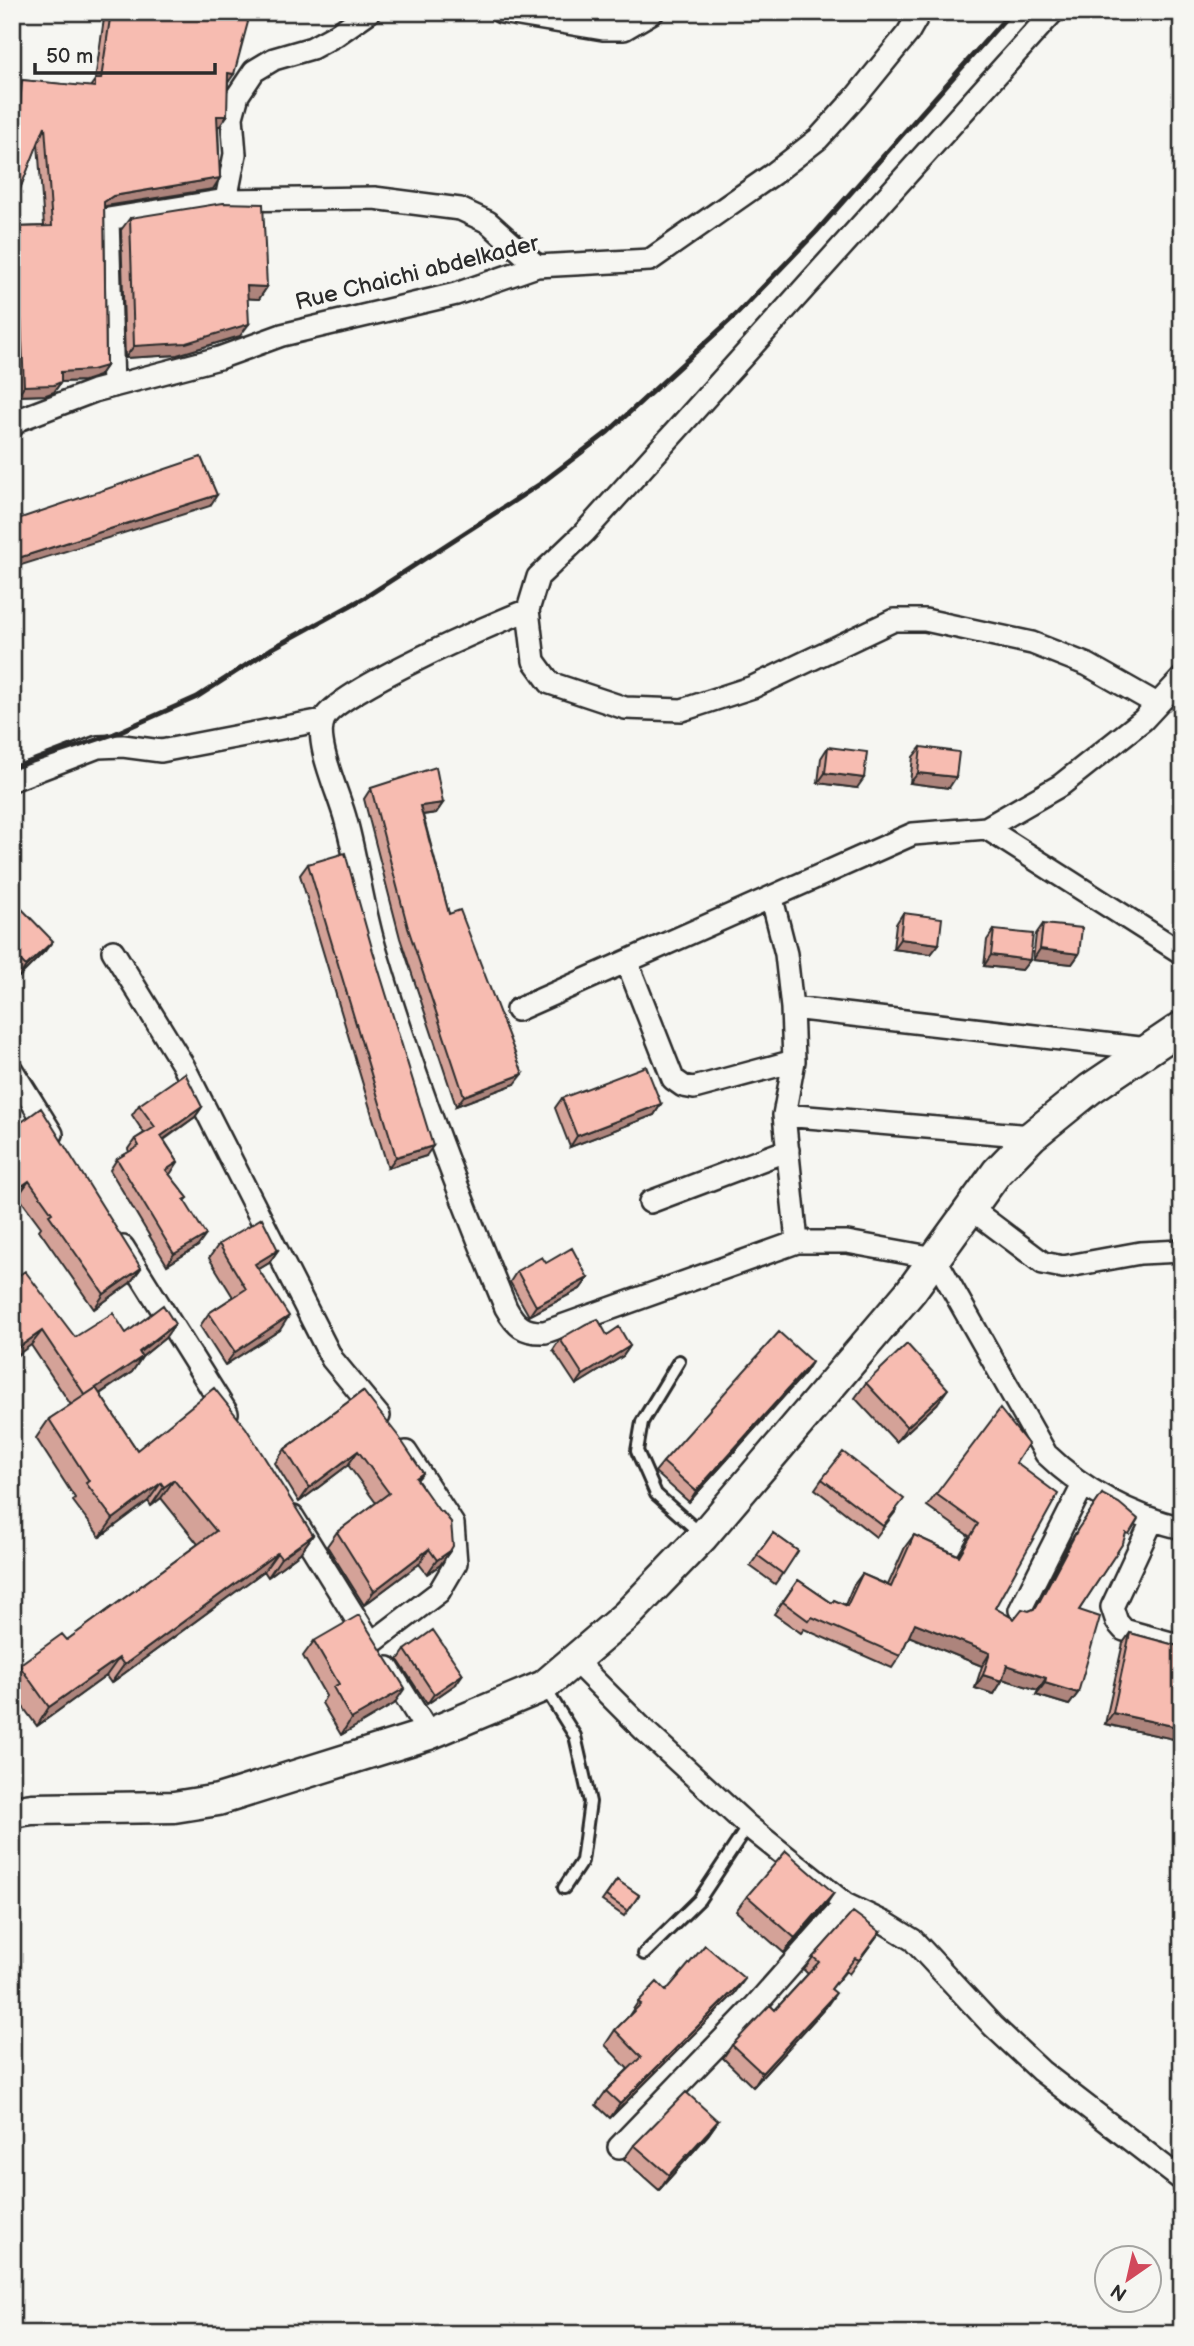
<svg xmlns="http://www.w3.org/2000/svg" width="1194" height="2346" viewBox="0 0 1194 2346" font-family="'Balsamiq Sans',sans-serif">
  <rect width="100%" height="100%" fill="#f6f6f2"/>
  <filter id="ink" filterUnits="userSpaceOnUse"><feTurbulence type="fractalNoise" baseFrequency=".0143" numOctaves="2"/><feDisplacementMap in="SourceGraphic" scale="14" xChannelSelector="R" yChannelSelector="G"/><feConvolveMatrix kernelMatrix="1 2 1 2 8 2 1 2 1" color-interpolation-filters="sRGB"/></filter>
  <g filter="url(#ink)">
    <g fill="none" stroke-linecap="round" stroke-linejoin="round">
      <g stroke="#2b2b2b" stroke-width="16">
        <path id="lane" d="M679 1361 642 1422 637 1451 656 1494 701 1534
          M545 1688 575 1736 590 1802 582 1861 564 1888
          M644 1954 699 1900 748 1826"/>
      </g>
      <g stroke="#2b2b2b" stroke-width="26">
        <path id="street" d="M501 12 603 29H624L653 12
          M1053 12 584 533 538 577 528 610C494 623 336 692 324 719 313 741 340 796 346 821 358 865 363 911 377 955 413 1075 458 1192 506 1308 516 1326 524 1333 545 1332L797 1242H847L935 1258 1046 1454C1083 1490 1131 1516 1182 1528
          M226 200 235 154 232 117 238 95 254 71 274 59 312 48 336 35 369 12
          M113 386 108 219 226 200 374 198 460 209 488 222 537 266
          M12 427 18 420 94 391 219 358 282 335 456 294 537 266 650 260 773 174 818 139 855 98 908 33 920 12
          M528 610 534 661 550 683 625 708 682 710 753 687 894 620H925L1032 643 1088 665 1157 704
          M12 780 98 747 123 746 161 751 323 720
          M986 828 1182 953
          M772 899 786 954 792 1008 794 1061 784 1115 797 1242
          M113 951 183 1065 332 1359 379 1416
          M627 962 673 1079 683 1086 694 1088 794 1061
          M792 1008 1148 1049
          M517 1010 913 834 986 828 1061 785 1143 720 1182 678
          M12 1070 52 1134
          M784 1115 1032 1136
          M650 1202 788 1150
          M970 1208 1043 1263 1063 1267 1140 1253 1182 1251
          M123 1247 227 1413
          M293 1517 370 1641
          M1152 1521 1112 1607 1117 1622 1124 1630 1182 1646
          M1020 1610 1083 1485
          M372 1643 439 1592 456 1563 453 1524 406 1452
          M574 1660 644 1730 748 1826 845 1904 887 1924 913 1940 993 2026 1041 2071 1182 2180
          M388 1668 429 1734
          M619 2147 754 2007 845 1904"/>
      </g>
      <g stroke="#2b2b2b" stroke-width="35">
        <path id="secondary" d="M12 1812 32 1809 174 1807 218 1800 429 1734 544 1686 627 1615 703 1536 911 1291 997 1172 1032 1136 1090 1089 1182 1027"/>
      </g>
      <use href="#lane" stroke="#f6f6f2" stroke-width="10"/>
      <use href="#street" stroke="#f6f6f2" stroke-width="21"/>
      <use href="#secondary" stroke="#f6f6f2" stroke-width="30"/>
      <path stroke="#2b2b2b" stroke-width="5" d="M12 768 114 734 197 697 271 649 364 598 540 484 608 432 738 313 816 232 1011 12"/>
    </g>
    <path fill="#d4a298" stroke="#2b2b2b" stroke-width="2" d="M105 12H240L228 83 220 126H218L220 178 213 189 106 206 104 207 106 366 99 376 84 381 61 382 54 392 46 395 17 396 12 289V234L17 227 44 226 38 143 12 209V122L14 90 22 80 90 87 95 80Z
      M130 218 267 287 259 299 247 298 240 336 177 355 125 358 121 230Z
      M828 747 857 788 818 783 821 758Z
      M921 747 949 788 910 783 913 757Z
      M371 788 443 803 436 813 423 815 449 914 515 1084 456 1106 400 938 364 799Z
      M308 864 426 1156 388 1168 300 875Z
      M12 912 45 951 19 977 12 970Z
      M903 913 939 944 931 954 893 949 896 924Z
      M1043 924 1079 954 1072 964 1033 960 1036 934Z
      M994 930 1030 960 1022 970 984 966 987 940Z
      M562 1098 661 1104 654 1115 570 1147 555 1108Z
      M139 1105 202 1107 195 1117 164 1140 178 1162 169 1174 188 1198 185 1201 198 1246 167 1265 110 1170 117 1159 129 1152 128 1149 135 1139 144 1133 132 1115Z
      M12 1129 141 1268 130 1283 94 1309 39 1230 41 1227 18 1196 12 1201Z
      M219 1244 278 1250 269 1263 259 1269 280 1330 225 1365 200 1326 209 1313 233 1297 209 1258Z
      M517 1271 588 1278 580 1289 529 1316 510 1282Z
      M12 1280 75 1337 165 1338 142 1357 132 1372 100 1394 137 1450 313 1535 300 1553 268 1577 264 1571 111 1683 106 1676 37 1726 12 1692V1674L19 1665 67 1640 198 1544 161 1498 151 1506 148 1501 100 1537 73 1501 75 1498 36 1438 49 1419 71 1405 31 1345Z
      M607 1335 630 1346 623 1356 576 1385 553 1350 560 1339Z
      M812 1362 805 1373 689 1502 655 1472 663 1462Z
      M866 1383 937 1404 896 1442 855 1398Z
      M363 1391 423 1473 417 1480 450 1551 440 1565 427 1574 419 1564 364 1605 327 1546 337 1532 376 1503 348 1465 299 1502 275 1463 285 1449Z
      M1016 1463 995 1608 1014 1619 1029 1611 1034 1609 1070 1541 1102 1494 1123 1542 1079 1610 1078 1693 1069 1705 1036 1695 1038 1690 1003 1679 994 1694 975 1688 982 1666 909 1636 900 1656 892 1668 804 1629 801 1633 774 1614 798 1580 832 1603 834 1600 845 1605 853 1586 862 1574 888 1585 905 1547 914 1535 958 1555 969 1536 927 1506 936 1494Z
      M822 1479 897 1510 876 1537 815 1489Z
      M773 1533 798 1551 775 1584 750 1566Z
      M1130 1633 1182 1647V1735L1178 1740 1105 1724 1123 1643Z
      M314 1641 394 1704 341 1735 322 1703 326 1696 303 1656Z
      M405 1650 456 1684 427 1704 398 1660Z
      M617 1880 639 1895 624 1916 602 1901Z
      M747 1896 824 1908 784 1953 736 1911Z
      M880 1932 849 1974 846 1971 831 1989 826 2007 753 2087 723 2058 732 2045 775 2010 808 1974 804 1970 813 1957Z
      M666 1991 734 1994 610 2118 596 2105 606 2091 628 2069 605 2045 615 2030 628 2017 638 2002Z
      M718 2121 708 2135 659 2190 624 2159 634 2145Z"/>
    <path fill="#ad847c" stroke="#2b2b2b" stroke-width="2" d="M228 73 234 74 227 84Z
      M217 116H227L220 126H210Z
      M220 178 213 189 106 206 97 213 104 202 113 196Z
      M247 286 267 287 259 299 238 298Z
      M249 324 240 336 177 355 125 358 134 346Z
      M106 366 99 376 84 381 61 382 54 392 46 395 17 396 24 386 61 372Z
      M217 495 210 506 12 568V560Z
      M825 773 864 778 857 788 818 783Z
      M918 773 956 777 949 788 910 783Z
      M443 803 436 813 413 816 420 806Z
      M900 939 939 944 931 954 893 949Z
      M53 941 45 951 19 977 26 966Z
      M1040 949 1079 954 1072 964 1033 960Z
      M991 955 1030 960 1022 970 984 966Z
      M523 1074 515 1084 456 1106 464 1096Z
      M661 1104 654 1115 570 1147 577 1136Z
      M202 1107 195 1117 154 1146 161 1136Z
      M433 1146 426 1156 388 1168 396 1157Z
      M178 1162 171 1173 159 1180 166 1170Z
      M29 1181 18 1196 12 1201V1193Z
      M206 1235 198 1246 167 1265 174 1254Z
      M278 1250 269 1263 246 1277 255 1264Z
      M141 1268 130 1283 94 1309 104 1294Z
      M588 1278 580 1289 529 1316 536 1306Z
      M289 1316 280 1330 225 1365 235 1352Z
      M175 1324 165 1338 133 1364 142 1357 132 1372 75 1410 85 1396Z
      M42 1331 31 1345 12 1359V1352Z
      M630 1346 623 1356 576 1385 583 1375Z
      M812 1362 805 1373 689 1502 696 1491Z
      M948 1389 937 1404 896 1442 907 1427Z
      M358 1451 348 1465 299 1502 309 1488Z
      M174 1480 161 1498 151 1506 164 1487Z
      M161 1483 148 1501 100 1537 113 1519Z
      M313 1535 300 1553 268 1577 281 1558Z
      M429 1549 419 1564 364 1605 374 1591Z
      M450 1551 440 1565 427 1574 437 1560Z
      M277 1553 264 1571 111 1683 124 1665Z
      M915 1623 990 1653 982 1666 906 1635Z
      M119 1658 106 1676 37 1726 49 1707Z
      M1007 1665 1046 1678 1038 1690 999 1678Z
      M463 1674 456 1684 427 1704 434 1694Z
      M983 1675 1002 1681 994 1694 975 1688Z
      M1045 1683 1078 1693 1069 1705 1036 1695Z
      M405 1688 394 1704 341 1735 351 1719Z
      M1113 1713 1182 1728V1735L1178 1740 1105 1724Z
      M834 1893 824 1908 784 1953 795 1938Z
      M745 1979 734 1994 610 2118 620 2104Z
      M836 1993 826 2007 753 2087 762 2073Z
      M718 2121 708 2135 659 2190 669 2175Z"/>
    <path fill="#f7bcb1" stroke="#2b2b2b" stroke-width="2" d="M111 12H240L248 22 234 74 228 73 227 116H217L220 178 113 196 104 202 106 366 92 370 61 372V382L54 385 24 386 17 227 52 226 45 126 12 209V135H18L22 80 95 87V79H101Z
      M223 203 263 204 267 287 247 286 249 324 186 343 134 346 130 218Z
      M201 457 217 495 12 560V521Z
      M828 747 867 752 864 778 825 773Z
      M921 747 959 752 956 777 918 773Z
      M436 767 443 803 420 806 449 914 460 910 523 1074 464 1096 408 928 371 788Z
      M345 853 372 948 433 1146 396 1157 308 864Z
      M19 906 53 941 26 966 12 952V912Z
      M903 913 942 918 939 944 900 939Z
      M1043 924 1082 928 1079 954 1040 949Z
      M994 930 1033 934 1030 960 991 955Z
      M646 1066 661 1104 577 1136 562 1098Z
      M185 1073 202 1107 161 1136 178 1162 166 1170 188 1198 184 1200 206 1235 174 1254 117 1159 139 1146 135 1139 155 1127 139 1105Z
      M41 1108 141 1268 104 1294 49 1215 52 1213 29 1181 12 1193V1129Z
      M262 1218 278 1250 255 1264 289 1316 235 1352 209 1313 246 1289 219 1244Z
      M572 1248 588 1278 536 1306 517 1271 542 1257 546 1263Z
      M25 1271 75 1337 113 1313 126 1333 163 1305 175 1324 139 1352 142 1357 85 1395 42 1331 12 1352V1280Z
      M598 1319 607 1335 619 1327 630 1346 583 1375 560 1339 586 1324Z
      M779 1332 812 1362 696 1491 663 1462Z
      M907 1344 948 1389 907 1427 866 1383Z
      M96 1388 137 1450 214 1388 246 1428 313 1535 281 1558 277 1553 124 1665 119 1658 49 1707 19 1665 62 1634 67 1640 216 1531 174 1480 164 1487 161 1483 113 1519 86 1483 89 1481 49 1419Z
      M363 1391 399 1437 423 1473 416 1478 440 1512 442 1511 451 1522 453 1546 450 1551 437 1560 429 1549 374 1591 337 1532 389 1493 358 1451 309 1488 285 1449Z
      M1000 1409 1028 1444 1016 1463 1058 1494 995 1608 1014 1619 1022 1609 1029 1611 1036 1608 1078 1529 1102 1494 1119 1503 1138 1519 1129 1534 1126 1533 1123 1543 1079 1610 1100 1617 1078 1693 1045 1683 1046 1678 1007 1665 1002 1681 983 1675 990 1653 915 1623 900 1656 812 1617 809 1621 783 1602 798 1580 832 1603 834 1600 847 1606 862 1574 891 1587 914 1535 959 1556 978 1524 936 1494Z
      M843 1452 904 1499 883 1526 822 1479Z
      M773 1533 798 1551 783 1574 757 1555Z
      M359 1615 405 1688 351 1719 333 1687 339 1684 314 1641Z
      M433 1630 463 1674 434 1694 405 1650Z
      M1130 1633 1182 1647V1728L1113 1713Z
      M786 1851 834 1893 795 1938 747 1896Z
      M617 1880 639 1895 628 1911 606 1896Z
      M853 1912 880 1932 859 1960 855 1958 831 1989 836 1993 762 2073 732 2045 770 2005 775 2010 819 1962 813 1957Z
      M705 1945 745 1979 620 2104 606 2091 641 2057 615 2030 641 2004 638 2002 657 1982 666 1991Z
      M686 2092 718 2121 669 2175 634 2145Z"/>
  </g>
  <g text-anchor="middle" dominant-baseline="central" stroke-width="6" stroke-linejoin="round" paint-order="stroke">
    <g font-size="23" fill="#2b2b2b" stroke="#f6f6f2">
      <text transform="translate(417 273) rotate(-14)">Rue Chaichi abdelkader</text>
    </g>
  </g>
  <rect width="1194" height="2346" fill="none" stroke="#f6f6f2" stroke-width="42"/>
  <rect x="21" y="21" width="1152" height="2304" fill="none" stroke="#2b2b2b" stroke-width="2.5" filter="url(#ink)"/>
  <g transform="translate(1128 2279) rotate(214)"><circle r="33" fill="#f6f6f2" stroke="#a5a5a2" stroke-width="2"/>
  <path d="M0-5L12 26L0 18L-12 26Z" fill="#d1495b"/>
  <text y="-10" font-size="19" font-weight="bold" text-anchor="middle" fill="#2b2b2b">N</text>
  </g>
  <path d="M35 63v10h180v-10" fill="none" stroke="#2b2b2b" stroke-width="3.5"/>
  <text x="46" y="63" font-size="21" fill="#2b2b2b" stroke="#f6f6f2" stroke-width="5" paint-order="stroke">50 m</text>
</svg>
